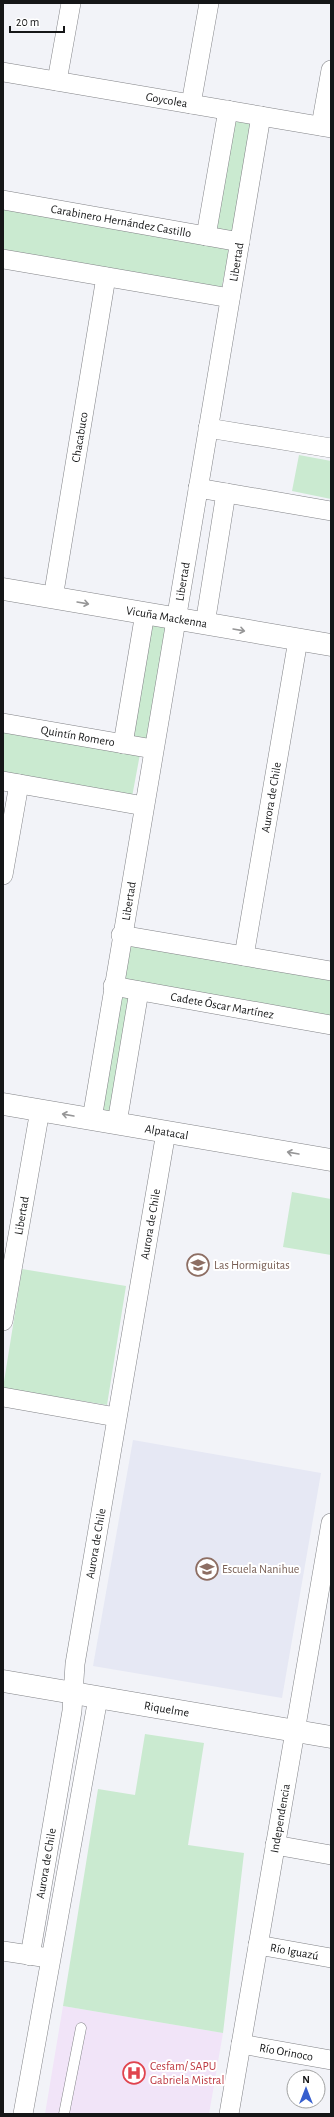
<svg xmlns="http://www.w3.org/2000/svg" width="334" height="2117" viewBox="0 0 334 2117" font-family="'Alegreya Sans',sans-serif">
  <rect width="100%" height="100%" fill="#f2f3f8"/>
  <path fill="#e6e8f4" d="M133 1440 321 1473 282 1698 93 1666Z"/>
  <path fill="#f1e4f8" d="M63 2006 223 2033 209 2114H45Z"/>
  <path fill="#caead0" d="M231 117 256 122 235 234 210 230Z
    M3 207 230 248 221 290 3 251Z
    M299 455 331 461V499L292 491Z
    M149 624 170 628 149 742 129 740Z
    M3 730 140 754 132 797 3 773Z
    M127 943 331 979V1019L121 981Z
    M116 994 133 997 115 1114 97 1111Z
    M292 1192 331 1199V1255L283 1247Z
    M22 1269 126 1286 107 1405 3 1388Z
    M145 1734 204 1743 188 1845 244 1853 223 2033 63 2006 98 1789 135 1795Z"/>
  <g fill="none" stroke-linecap="round" stroke-linejoin="round">
    <g stroke="#828387" stroke-width="11">
      <path id="service" d="M64 2114 81 2028"/>
    </g>
    <g stroke="#828387" stroke-width="20">
      <g id="minor">
        <path id="s1" d="M3 72 331 128"/>
        <path d="M57 81 71 3"/>
        <path d="M191 104 209 3"/>
        <path d="M321 126 331 70"/>
        <path id="s2" d="M3 200 240 242"/>
        <path d="M206 236 228 110"/>
        <path d="M3 259 230 298"/>
        <path d="M208 428 331 448"/>
        <path d="M198 488 331 511"/>
        <path id="s3" d="M53 598 106 277"/>
        <path d="M205 624 226 493"/>
        <path id="s4" d="M3 723 153 749"/>
        <path d="M123 744 145 613"/>
        <path d="M3 781 144 806"/>
        <path d="M3 875 19 784"/>
        <path d="M121 935 331 971"/>
        <path id="s5" d="M244 956 298 640"/>
        <path id="s6" d="M113 986 331 1025"/>
        <path id="s7" d="M92 1119 261 116"/>
        <path d="M117 1123 139 991"/>
        <path id="s8" d="M3 1321 40 1110"/>
        <path d="M3 1397 116 1417"/>
        <path d="M275 1845 331 1855"/>
        <path id="s9" d="M258 1945 331 1958"/>
        <path d="M3 1951 42 1957"/>
        <path id="s10" d="M30 1956 72 1711 75 1664 166 1132"/>
        <path id="s11" d="M241 2044 331 2060"/>
        <path d="M23 2114 98 1698"/>
        <path id="s12" d="M229 2114 331 1523"/>
      </g>
    </g>
    <g stroke="#828387" stroke-width="23">
      <g id="tertiary">
        <path id="s13" d="M3 1681 331 1737"/>
      </g>
    </g>
    <g stroke="#828387" stroke-width="23">
      <g id="secondary">
        <path id="s14" d="M3 589 331 645"/>
        <path id="s15" d="M3 1104 331 1160"/>
      </g>
    </g>
    <use href="#service" stroke="#fff" stroke-width="10"/>
    <use href="#minor" stroke="#fff" stroke-width="19"/>
    <use href="#tertiary" stroke="#fff" stroke-width="22"/>
    <use href="#secondary" stroke="#fff" stroke-width="22"/>
  </g>
  <defs><path id="oneway-shaft" d="M-6 0H5M1.5-3L5.5 0L1.5 3" fill="none" stroke-width="1.6" stroke-linecap="round" stroke-linejoin="round"/></defs>
  <g stroke="#969697">
    <use href="#oneway-shaft" transform="translate(83 603) rotate(10)"/>
    <use href="#oneway-shaft" transform="translate(239 630) rotate(10)"/>
    <use href="#oneway-shaft" transform="translate(68 1115) rotate(-170)"/>
    <use href="#oneway-shaft" transform="translate(293 1153) rotate(-170)"/>
  </g>
  <defs>
    <g id="school-ring" transform="scale(1.15)"><circle r="9.5" fill="#fff" stroke="#8d6e63" stroke-width="1.5"/><path d="M0-5L7-2L0 1L-7-2ZM-4 1L0 2.5L4 1V4Q0 6-4 4Z" fill="#8d6e63"/></g>
    <g id="hospital-ring" transform="scale(1.15)"><circle r="9.5" fill="#fff" stroke="#e0444e" stroke-width="1.5"/><path d="M-5-5h3v3.5h4V-5h3V5h-3V1.5h-4V5h-3Z" fill="#e0444e"/></g>
  </defs>
  <g fill-rule="evenodd">
    <use href="#school-ring" x="198" y="1265"/>
    <use href="#school-ring" x="207" y="1569"/>
    <use href="#hospital-ring" x="134" y="2073"/>
  </g>
  <g text-anchor="middle" dominant-baseline="central" stroke-width="4" stroke-linejoin="round" paint-order="stroke">
    <g font-size="12" fill="#151617" stroke="#fff">
      <text stroke="none"><textPath href="#s1" startOffset="166">Goycolea</textPath></text>
      <text stroke="none"><textPath href="#s2" startOffset="120">Carabinero Hernández Castillo</textPath></text>
      <text stroke="none"><textPath href="#s7" startOffset="869">Libertad</textPath></text>
      <text stroke="none"><textPath href="#s3" startOffset="163">Chacabuco</textPath></text>
      <text stroke="none"><textPath href="#s7" startOffset="545">Libertad</textPath></text>
      <text stroke="none"><textPath href="#s14" startOffset="166">Vicuña Mackenna</textPath></text>
      <text stroke="none"><textPath href="#s4" startOffset="76">Quintín Romero</textPath></text>
      <text stroke="none"><textPath href="#s5" startOffset="161">Aurora de Chile</textPath></text>
      <text stroke="none"><textPath href="#s7" startOffset="221">Libertad</textPath></text>
      <text stroke="none"><textPath href="#s6" startOffset="111">Cadete Óscar Martínez</textPath></text>
      <text stroke="none"><textPath href="#s15" startOffset="166">Alpatacal</textPath></text>
      <text stroke="none"><textPath href="#s8" startOffset="107">Libertad</textPath></text>
      <text stroke="none"><textPath href="#s10" startOffset="742">Aurora de Chile</textPath></text>
      <text stroke="none"><textPath href="#s10" startOffset="418">Aurora de Chile</textPath></text>
      <text stroke="none"><textPath href="#s13" startOffset="166">Riquelme</textPath></text>
      <text stroke="none"><textPath href="#s12" startOffset="300">Independencia</textPath></text>
      <text stroke="none"><textPath href="#s10" startOffset="94">Aurora de Chile</textPath></text>
      <text stroke="none"><textPath href="#s9" startOffset="37">Río Iguazú</textPath></text>
      <text stroke="none"><textPath href="#s11" startOffset="46">Río Orinoco</textPath></text>
    </g>
    <g font-size="12" fill="#785e54" stroke="#fff" text-anchor="start">
      <text x="214" y="1265">Las Hormiguitas</text>
      <text x="222" y="1569">Escuela Nanihue</text>
    </g>
    <g font-size="12" fill="#be3a42" stroke="#fff" text-anchor="start">
      <text x="150" y="2066">Cesfam/ SAPU<tspan x="150" dy="14">Gabriela Mistral</tspan></text>
    </g>
  </g>
  <rect width="334" height="2117" fill="none" stroke="#151617" stroke-width="8"/>
  <g transform="translate(306 2089)"><circle r="19" fill="#ffffff" stroke="#a1a2a2"/>
  <path d="M0-3L7 15L0 10L-7 15Z" fill="#365ece"/>
  <text y="-6" font-size="11" font-weight="bold" text-anchor="middle" fill="#151617">N</text>
  </g>
  <path d="M10 26v6h54v-6" fill="none" stroke="#151617" stroke-width="2"/>
  <text x="16" y="26" font-size="12" fill="#151617" stroke="#ffffff" stroke-width="3" paint-order="stroke">20 m</text>
</svg>
